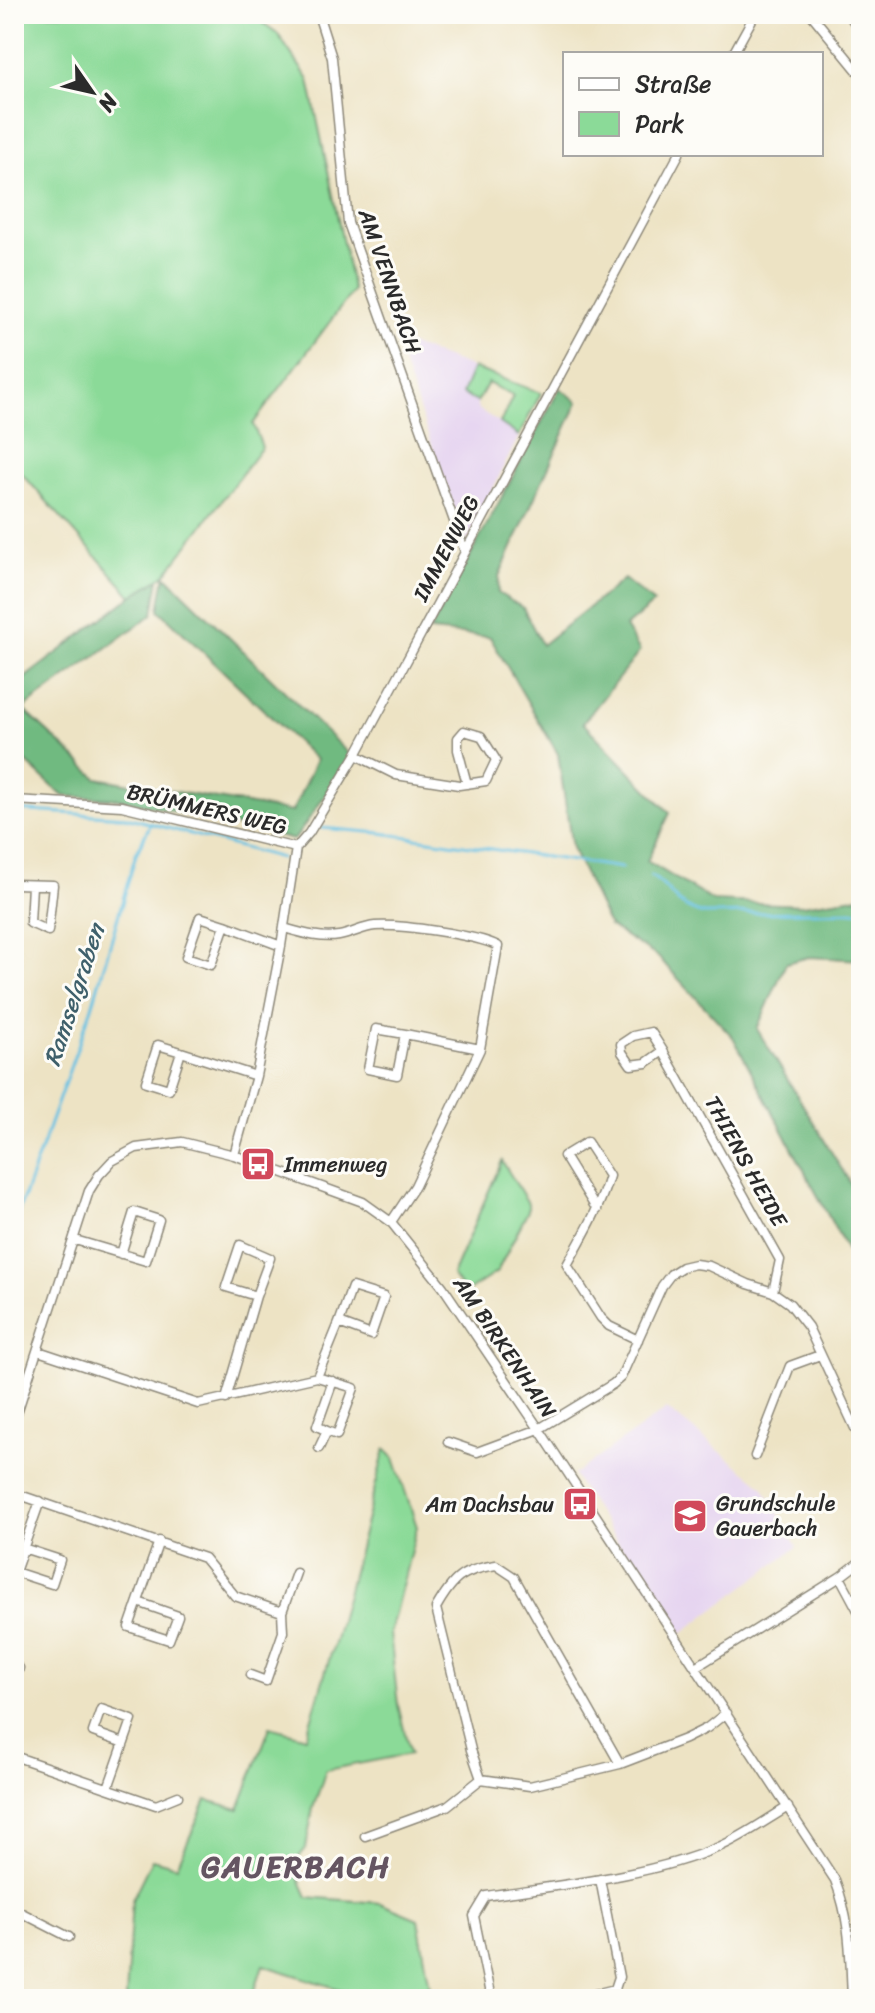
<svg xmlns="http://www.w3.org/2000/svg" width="875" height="2013" viewBox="0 0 875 2013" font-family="Sriracha,sans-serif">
  <rect width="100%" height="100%" fill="#fdfcf7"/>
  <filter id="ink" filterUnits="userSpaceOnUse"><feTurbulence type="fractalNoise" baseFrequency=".0125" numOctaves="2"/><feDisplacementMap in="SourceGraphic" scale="16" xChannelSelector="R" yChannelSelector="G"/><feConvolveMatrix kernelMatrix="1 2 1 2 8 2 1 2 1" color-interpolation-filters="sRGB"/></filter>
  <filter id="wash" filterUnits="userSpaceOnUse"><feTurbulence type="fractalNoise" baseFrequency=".006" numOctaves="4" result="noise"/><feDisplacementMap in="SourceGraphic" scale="32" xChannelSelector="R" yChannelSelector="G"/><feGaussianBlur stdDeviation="1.8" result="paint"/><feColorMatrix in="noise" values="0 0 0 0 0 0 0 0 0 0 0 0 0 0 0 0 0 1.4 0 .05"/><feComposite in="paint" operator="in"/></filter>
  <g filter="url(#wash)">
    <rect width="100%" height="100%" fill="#ede3c4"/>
    <path fill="#e5d3f0" d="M406 343 473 368 463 394 477 402V408L519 436 466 543 397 346Z
      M667 1409 763 1486 797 1547 682 1633 634 1567 573 1475Z"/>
    <path fill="#8bda98" stroke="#5b8262" stroke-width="2" d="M14 14H251L277 33 309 80 353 291 253 424 262 447 165 575 132 596 14 465Z
      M473 368 541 393 519 436 500 423 513 396 488 383 477 402 462 394Z
      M502 1161 528 1203V1211L497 1272 465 1293 452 1275Z
      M385 1449 394 1458 417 1527 390 1633 398 1705 410 1754 326 1770 313 1808 306 1848 293 1865 307 1897 380 1903 418 1919 432 1999H371L263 1965 252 1999H126L132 1900 152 1859 177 1866 206 1800 239 1809 270 1727 306 1737 335 1640Z"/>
    <path fill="#70ba80" stroke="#4e7256" stroke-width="2" d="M560 388 578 402 499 576 498 593 523 608 542 645 624 579 654 603 625 627 640 651 583 723 670 813 647 861 713 901 802 905 861 896V960L809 957 786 963 757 1029 861 1201V1277L733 1037 658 957 609 926 572 848 558 754 490 637 430 631Z
      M165 575 352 757 294 840 121 799 63 796 14 751V686L132 596 159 579 153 614 23 709 97 778 292 812 316 760 159 610Z"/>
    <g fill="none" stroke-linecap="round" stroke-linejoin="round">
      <path stroke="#65c1e3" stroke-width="3" d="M14 810 126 817 281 858
        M321 828 381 833 622 868
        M651 876C674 890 672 906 704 914L861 911
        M14 1224 93 1004 136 854 151 823"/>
    </g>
  </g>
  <g filter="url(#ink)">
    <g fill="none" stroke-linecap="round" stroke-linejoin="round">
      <g stroke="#8c8778" stroke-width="11">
        <path id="minor" d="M318 14 332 58 348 223 465 552
          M811 14 861 75
          M733 54 755 14
          M356 755 396 775 459 785 486 781 496 760 481 736 464 731 458 738V750L467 784
          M14 800 122 806 296 848
          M14 884 53 885 48 931 30 923 32 885
          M225 925 200 917 186 957 211 965 225 925 281 946
          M284 928C302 933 320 939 339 936 351 934 363 927 375 926 399 924 477 935 498 946L480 1049 415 1186 391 1222
          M405 1034 376 1029 368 1069 397 1075 405 1034 480 1049
          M663 1051 646 1063 631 1065 622 1052 621 1044 633 1036 651 1032 663 1051 780 1260 773 1292
          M181 1052 158 1045 146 1082 169 1089 181 1052 256 1076
          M234 1155 256 1076 281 946 296 848 309 833 356 755 679 154
          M597 1210 564 1156 587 1142 609 1176C600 1208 583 1236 567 1265L601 1318 609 1326 638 1340
          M75 1240 146 1261 159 1220 134 1212 121 1254
          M38 1351 198 1404 317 1377 339 1323 371 1335 384 1297 352 1287 339 1323
          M317 1377 354 1388 337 1435 327 1431 319 1448
          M226 1399 256 1296 226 1287 240 1245 270 1258 256 1296
          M14 1422 89 1191 99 1175 112 1161 136 1148 182 1142 234 1155 363 1202 391 1222 443 1287 539 1429 835 1880C851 1921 850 1955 852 1999
          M327 1431 317 1426 333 1381
          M448 1442 477 1452 539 1429 613 1384 621 1377 662 1286 671 1274 682 1267 695 1264 709 1266 748 1284 773 1292 790 1304 808 1327 861 1441
          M755 1456 790 1366 820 1355
          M14 1493 204 1558 235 1596 282 1612
          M23 1548 60 1560 52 1584 15 1572 40 1501
          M840 1577 861 1616
          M138 1602 178 1616 169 1640 129 1627 159 1541
          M14 1666 19 1668 14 1685
          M696 1667 840 1577 861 1561
          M250 1675 266 1681 283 1632 282 1612 296 1573
          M14 1756 156 1805 178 1796
          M481 1779 471 1750 436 1608C453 1578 462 1570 496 1565L514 1577 620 1764
          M481 1779 530 1786 620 1764 685 1739 707 1728 726 1713
          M108 1788 132 1720 101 1709 93 1732 124 1743
          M365 1836 447 1806 481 1779
          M14 1909 69 1937
          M491 1999 474 1916 486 1896C560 1885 651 1876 719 1847 743 1837 766 1820 788 1807
          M575 1999 615 1989 619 1977 600 1879"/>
      </g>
      <g stroke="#8c8778" stroke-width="17">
        <path id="primary" d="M852 14 861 26"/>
      </g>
      <use href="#minor" stroke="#fff" stroke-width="8"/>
      <use href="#primary" stroke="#fff" stroke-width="14"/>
    </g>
  </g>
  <defs>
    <g id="bus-square" transform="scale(1.8)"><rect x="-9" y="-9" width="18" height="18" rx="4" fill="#d1495b" stroke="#fdfcf7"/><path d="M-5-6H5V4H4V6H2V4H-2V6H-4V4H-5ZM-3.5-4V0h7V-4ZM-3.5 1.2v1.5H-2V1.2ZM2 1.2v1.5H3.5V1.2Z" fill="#fff"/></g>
    <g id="school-square" transform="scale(1.8)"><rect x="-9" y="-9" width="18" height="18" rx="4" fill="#d1495b" stroke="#fdfcf7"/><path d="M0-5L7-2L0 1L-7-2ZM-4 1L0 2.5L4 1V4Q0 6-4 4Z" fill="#fff"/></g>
  </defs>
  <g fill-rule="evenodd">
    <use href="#bus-square" x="258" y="1164"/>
    <use href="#bus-square" x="580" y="1504"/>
    <use href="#school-square" x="690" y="1516"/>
  </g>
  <g text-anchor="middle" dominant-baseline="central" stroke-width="6" stroke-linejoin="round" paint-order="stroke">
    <g font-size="22" fill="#2b2b2b" stroke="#fdfcf7">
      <text transform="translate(390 281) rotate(71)">AM VENNBACH</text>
      <text transform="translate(446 548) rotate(-62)">IMMENWEG</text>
      <text transform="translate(207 809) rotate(13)">BRÜMMERS WEG</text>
      <text transform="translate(746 1161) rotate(61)">THIENS HEIDE</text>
      <text transform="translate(505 1347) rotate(56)">AM BIRKENHAIN</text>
    </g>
    <g font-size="22" fill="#2b2b2b" stroke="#fdfcf7" text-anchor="start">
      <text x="284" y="1164">Immenweg</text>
      <text x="716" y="1503">Grundschule<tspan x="716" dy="25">Gauerbach</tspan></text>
      <text x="554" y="1504" text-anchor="end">Am Dachsbau</text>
    </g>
    <g font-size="24" font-style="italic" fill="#3f606b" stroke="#fdfcf7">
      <text transform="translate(74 995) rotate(-72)">Ramselgraben</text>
    </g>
    <g font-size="30" font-weight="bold" letter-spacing="2" fill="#655562" stroke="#fdfcf7">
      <text x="296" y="1867">GAUERBACH</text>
    </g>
  </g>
  <rect width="875" height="2013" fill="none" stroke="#fdfcf7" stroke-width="48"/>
  <rect x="563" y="52" width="260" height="104" fill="#fdfcf7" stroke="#a9a8a5" stroke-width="2"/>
  <rect x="579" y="78" width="40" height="12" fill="#ffffff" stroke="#a9a8a5" stroke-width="2"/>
  <text x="635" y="92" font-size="24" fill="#2b2b2b">Straße</text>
  <rect x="579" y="112" width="40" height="24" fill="#8bda98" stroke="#a9a8a5" stroke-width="2"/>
  <text x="635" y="132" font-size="24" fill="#2b2b2b">Park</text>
  <g transform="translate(92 92) rotate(124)" stroke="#fdfcf7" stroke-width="6" paint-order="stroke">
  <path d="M0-6L14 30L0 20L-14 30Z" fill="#2b2b2b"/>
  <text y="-12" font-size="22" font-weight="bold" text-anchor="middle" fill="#2b2b2b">N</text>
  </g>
</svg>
